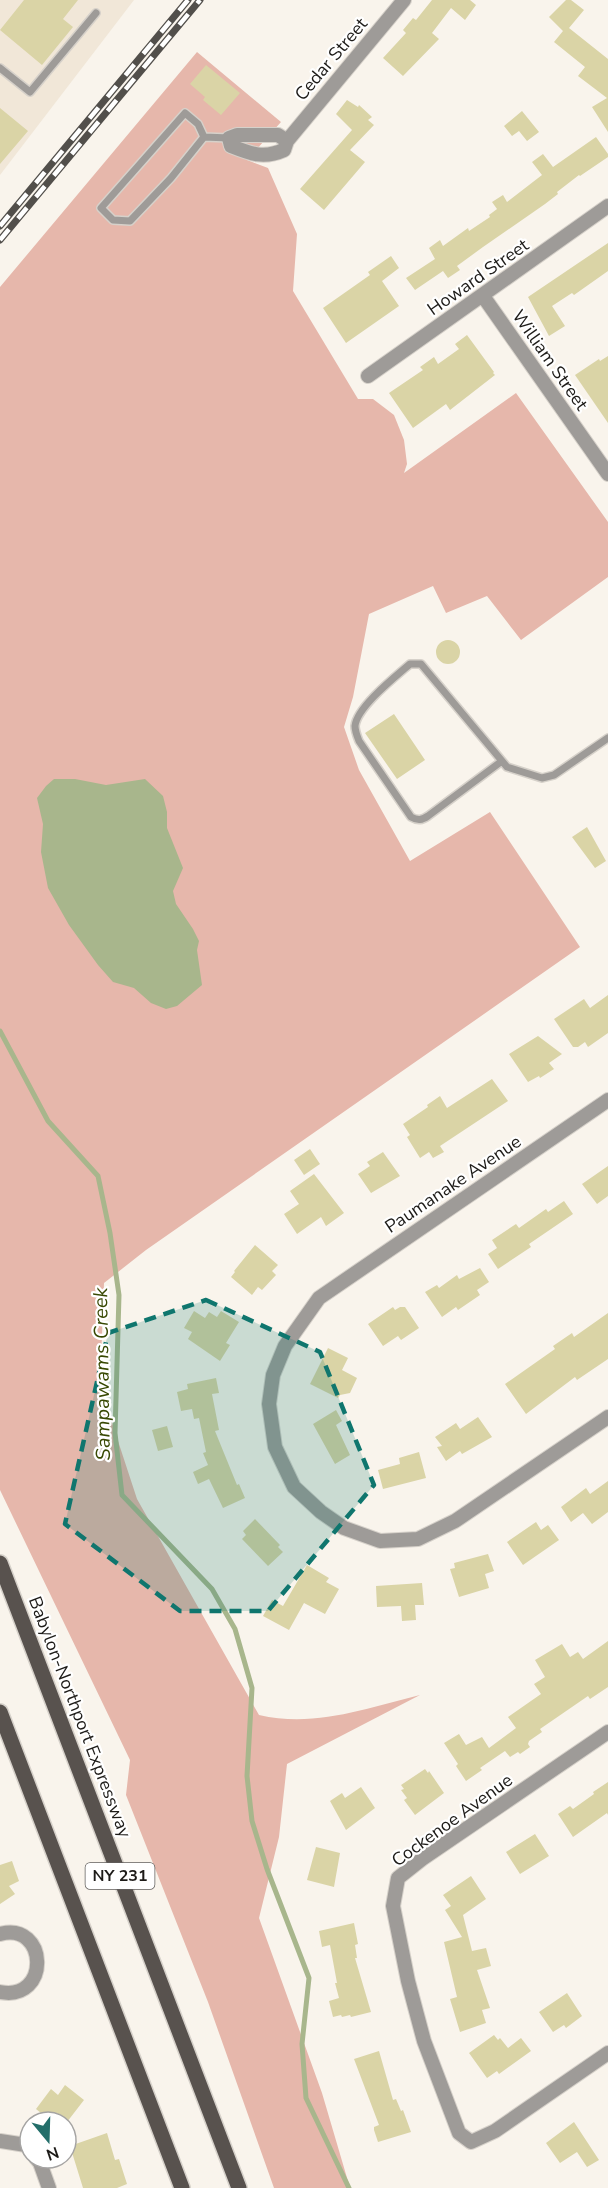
<svg xmlns="http://www.w3.org/2000/svg" width="608" height="2188" viewBox="0 0 608 2188" font-family="'Nunito Sans',sans-serif">
  <rect width="100%" height="100%" fill="#f9f4ec"/>
  <path fill="#f1e7d8" d="M0 0H134L0 175Z"/>
  <path fill="#e6b7ab" d="M197 52 281 122 247 160 268 168 297 234 293 291 358 399H373L394 415 404 440 407 464 404 473 516 393 608 522V577L521 640 487 596 446 613 433 586 369 614 353 697 344 727 359 770 410 861 490 812 580 947 146 1250 104 1283 100 1386 137 1499 259 1715C315 1728 367 1708 420 1695L287 1764 279 1837 259 1918 322 2093 350 2188H274L208 2002 126 1795 130 1760 0 1490V287Z"/>
  <path fill="#a8b68c" d="M54 779H75L106 785 145 779 163 796 167 812V828L183 868 173 891 176 904 193 929 199 941 197 950 202 985 177 1006 166 1009 151 1003 134 988 113 982 98 965 69 925 48 888 41 852 43 824 37 798 46 786Z"/>
  <g fill="none" stroke-linecap="round" stroke-linejoin="round">
    <path stroke="#a8b68c" stroke-width="5" d="M0 1031 48 1121 98 1176 110 1233 119 1295 115 1433 122 1495 212 1589 235 1629 252 1688 247 1776 252 1821 267 1869 309 1978 302 2044 306 2098 349 2188"/>
  </g>
  <path fill="#dad4a6" d="M24 0H78L63 19 73 27 42 65 0 30Z
    M432 0H470L476 5 465 20 451 8 432 33 439 39 403 76 383 58 406 33 403 30 413 18 416 20Z
    M566 0H571L584 10 569 28 608 59V132L592 107 607 98 578 76 585 67 554 42 563 31 549 17Z
    M206 65 240 93 221 115 203 100 205 97 190 84Z
    M347 100 358 107 359 105 372 117 368 120 374 125 350 150 365 162 324 210 300 189 352 130 336 114Z
    M0 108 28 131 0 164Z
    M522 111 539 132 527 141 519 131 512 136 504 126Z
    M596 137 608 154V157L580 176 579 175 557 192 558 194 545 204 483 247 457 266 460 270 448 278 443 271 415 290 406 278 435 259 429 248 440 240 443 246 468 228 469 231 490 217 489 215 497 209 492 202 503 195 507 202 542 175 532 162 543 154 553 167Z
    M608 243V271L574 295 572 293 552 306 565 326 549 336 528 297Z
    M391 256 399 268 382 281 399 306 346 343 323 308 370 275 368 272Z
    M467 335 494 372 493 373 495 375 450 410 446 404 413 428 389 393 423 370 420 367 434 357 438 364 459 349 455 344Z
    M608 356V423L575 375 599 359 600 361Z
    M436 652a12 12 0 1 1 24 0a12 12 0 1 1-24 0Z
    M394 714 425 760 397 779 365 733Z
    M587 827 606 861 595 868 572 837Z
    M608 995V1033L588 1047 585 1042 578 1047H573L554 1019 584 999 590 1008Z
    M538 1036 562 1054 549 1063 554 1069 540 1078 539 1076 528 1082 509 1054Z
    M492 1079 508 1101 440 1146 444 1152 433 1158 429 1152 420 1158 407 1137 410 1135 403 1124 428 1107 427 1105 440 1096 447 1108Z
    M310 1149 320 1164 304 1175 294 1160Z
    M383 1152 400 1176 371 1193 358 1174 370 1166 367 1162Z
    M608 1166V1196L597 1204 582 1184Z
    M314 1174 344 1213 326 1226 321 1217 297 1234 284 1214 299 1204 290 1191Z
    M564 1201 573 1214 529 1244 531 1247 498 1269 488 1254 497 1248 492 1240 516 1224 519 1228 546 1209 548 1212Z
    M255 1245 278 1265 272 1271 276 1275 262 1290 258 1287 252 1295 231 1277 235 1272 234 1271Z
    M480 1268 489 1282 477 1290 480 1295 458 1310 456 1307 442 1317 425 1292 437 1285 439 1288 457 1275 459 1279Z
    M393 1307 395 1310 400 1307H405L419 1328 401 1340 398 1336 383 1346 368 1324Z
    M194 1311 205 1318 209 1312 217 1317 221 1311 239 1322 226 1343 230 1345 220 1361 188 1339 192 1332 184 1328Z
    M608 1313V1359L577 1380 575 1377 526 1414 505 1384 555 1349 553 1346 572 1333 574 1337Z
    M328 1348 348 1358 342 1370 357 1378 350 1393 340 1395 338 1398 310 1384Z
    M216 1378 219 1393 212 1394 219 1430 215 1431 237 1485 239 1484 245 1498 223 1508 209 1479 198 1484 193 1472 208 1465 203 1453 206 1452 199 1418 194 1419 192 1409 181 1411 177 1392 188 1389 187 1384Z
    M336 1410 342 1421 336 1425 350 1455 335 1464 313 1424Z
    M478 1417 492 1437 462 1454 460 1451 446 1461 437 1447 442 1446 435 1437 456 1423 460 1429Z
    M167 1426 173 1447 158 1451 152 1430Z
    M419 1452 426 1478 383 1489 378 1470 400 1464 399 1458Z
    M608 1481V1512L592 1524 583 1513 571 1522 561 1507 586 1488 590 1494Z
    M255 1519 280 1545 278 1547 283 1552 268 1566 242 1539 246 1535 243 1531Z
    M536 1522 541 1530 548 1525 559 1540 523 1565 507 1542Z
    M488 1554 494 1571 485 1574 489 1588 459 1597 450 1569 455 1568 454 1563Z
    M307 1565 329 1578 326 1582 339 1589 325 1614 304 1603 289 1630 263 1616 272 1600 283 1606Z
    M422 1583 424 1605H415L416 1620 402 1621 401 1606 377 1607 376 1586Z
    M608 1641V1687L590 1699 588 1696 540 1729 542 1732 529 1741 528 1744 530 1747 520 1754 518 1752 510 1757 505 1751 480 1768 482 1770 466 1781 456 1766 458 1764 444 1743 459 1734 466 1745 482 1737 489 1748 516 1728 508 1717 541 1694 534 1684 545 1677 535 1660 562 1644 570 1657 578 1652 583 1659Z
    M425 1769 428 1773 429 1771 444 1793 415 1815 404 1800 407 1798 401 1790 404 1789 401 1785Z
    M608 1782V1815L607 1813 573 1837 558 1814 570 1806 573 1809 594 1794 593 1792Z
    M361 1787 375 1808 346 1830 330 1801 342 1793 345 1798Z
    M535 1834 549 1856 520 1874 506 1852Z
    M316 1847 340 1853 334 1887 307 1880Z
    M12 1861 19 1881 9 1886 15 1894 0 1904V1865Z
    M471 1876 486 1899 463 1915 472 1951 486 1948 491 1966 477 1970 490 2008 482 2010 486 2023 460 2032 450 1999 457 1997 444 1942 462 1937 445 1910 451 1906 443 1895Z
    M354 1923 358 1944 355 1945 357 1958H355L371 2012 351 2017 350 2015 342 2017 341 2015 333 2017 329 2001 339 1998 335 1983H337L330 1945 322 1947 319 1931Z
    M567 1993 582 2016 566 2028 564 2025 553 2032 539 2012Z
    M494 2035 498 2040 500 2038 508 2048 521 2038 531 2051 499 2074 497 2071 487 2078 469 2053Z
    M379 2051 393 2100 396 2099 401 2111 403 2110 411 2132 378 2142 374 2130V2127L379 2125 354 2059Z
    M65 2085 84 2100 67 2122H42L46 2117 36 2109 51 2089 58 2095Z
    M574 2122 599 2160 587 2167 577 2152 560 2163 546 2143Z
    M107 2133 115 2160 119 2159 127 2184 117 2188H83L70 2146Z"/>
  <g fill="none" stroke-linecap="round" stroke-linejoin="round">
    <g stroke="#d6d1ca" stroke-width="10">
      <path id="lane" d="M0 68 30 92 96 13
        M204 137 198 124 185 113 101 208 113 220 130 221 171 178 204 137 229 138
        M502 761 428 816C422 820 418 821 411 817L359 741C357 736 355 731 355 726 357 707 395 677 410 664H421L502 761 507 767 542 778 554 775 608 738"/>
    </g>
    <g stroke="#d6d1ca" stroke-width="16">
      <path id="street" d="M287 141 278 135H237L229 138 231 146C251 154 264 159 284 150L287 141 404 0
        M483 296 608 474
        M368 376 608 206
        M608 1100 319 1298 285 1346 273 1375 269 1404 275 1447 294 1487 321 1512 344 1528 380 1541 418 1539 455 1521 608 1417
        M608 1732 422 1859 398 1878 393 1906 408 1981 424 2041 459 2133 471 2142 495 2131 608 2053
        M0 1934C48 1921 51 2002 0 1992
        M0 2141 26 2145 30 2150
        M36 2158 40 2163 49 2188"/>
    </g>
    <g stroke="#d6d1ca" stroke-width="18">
      <path id="primary" d="M0 1563 239 2188
        M0 1712 182 2188"/>
    </g>
    <use href="#lane" stroke="#9e9b98" stroke-width="7"/>
    <use href="#street" stroke="#9e9b98" stroke-width="14"/>
    <use href="#primary" stroke="#58524e" stroke-width="15"/>
    <g stroke="#524f4b" stroke-width="7">
      <path id="rail" d="M0 226 188 0
        M0 240 200 0"/>
    </g>
    <use href="#rail" stroke="#fff" stroke-width="4.5" stroke-dasharray="14" stroke-linecap="butt"/>
  </g>
  <path fill="#0f766e" fill-opacity="0.2" stroke="#0f766e" stroke-width="4.5" stroke-dasharray="12 8" stroke-linejoin="round" d="M206 1300 320 1352 374 1485 268 1611H180L65 1524 108 1333Z"/>
  <g text-anchor="middle" dominant-baseline="central" stroke-width="4.5" stroke-linejoin="round" paint-order="stroke">
    <rect fill="#fff" stroke="#615f5d" stroke-width="1.5" x="85.5" y="1863" width="69" height="26" rx="4.5"/>
    <g font-size="16" font-weight="bold" fill="#1d1b18">
      <text x="120" y="1876">NY 231</text>
    </g>
    <g font-size="18" fill="#1d1b18" stroke="#fff">
      <text transform="translate(331 59) rotate(-50)">Cedar Street</text>
      <text transform="translate(478 277) rotate(-35)">Howard Street</text>
      <text transform="translate(550 360) rotate(55)">William Street</text>
      <text transform="translate(453 1184) rotate(-34)">Paumanake Avenue</text>
      <text transform="translate(80 1717) rotate(69)">Babylon-Northport Expressway</text>
      <text transform="translate(452 1820) rotate(-36)">Cockenoe Avenue</text>
    </g>
    <g font-size="20" font-style="italic" fill="#374802" stroke="#fff">
      <text transform="translate(102 1374) rotate(-91)">Sampawams Creek</text>
    </g>
  </g>
  <g transform="translate(48 2140) rotate(161)"><circle r="28" fill="#ffffff" stroke="#a5a4a3" stroke-width="1.5"/>
  <path d="M0-4.5L10 22L0 15L-10 22Z" fill="#236e6a"/>
  <text y="-9" font-size="16" font-weight="bold" text-anchor="middle" fill="#1d1b18">N</text>
  </g>
</svg>
